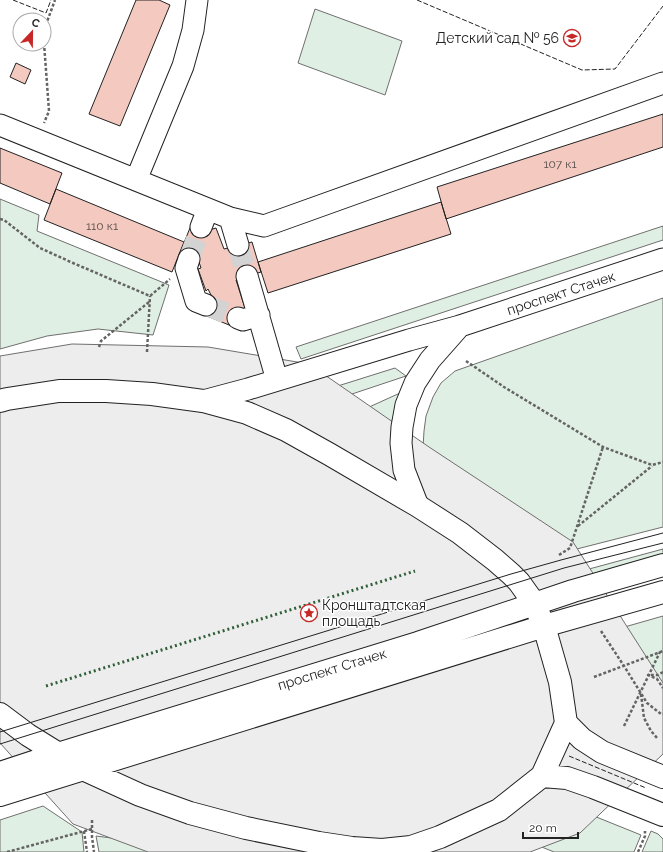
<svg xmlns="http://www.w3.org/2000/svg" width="663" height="852" viewBox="0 0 663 852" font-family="Raleway,sans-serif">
  <rect width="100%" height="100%" fill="#fff"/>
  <path fill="#e0efe3" stroke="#6f6f6f" d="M315 9 402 41 385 95 298 63Z
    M0 199 39 215 37 231 169 285 153 335 98 329 47 336 0 349Z
    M663 226V240L301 359 296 347Z
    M663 298V527L569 551 423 448 424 431 426 416 433 397 441 383 455 371 489 359Z
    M395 368 406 376 340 398 325 390Z
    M400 393 393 423 367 408Z
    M663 549V558L581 580 578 572Z
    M663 616V737L607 632Z
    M43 806 82 832 84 852H0V820Z
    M574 808 641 835 634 852H554L527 841Z
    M651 831 658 834 663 839V852H642Z
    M96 836 127 840 178 852H99Z"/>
  <path fill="#ededed" stroke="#6f6f6f" d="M72 344 208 347 309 364 429 447 573 542 663 683V754L580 833 530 852H148L73 824 0 743V356Z"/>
  <path fill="#f3c9c0" stroke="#222" d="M136 0H159L170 5 120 126 89 114Z
    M16 63 31 70 25 84 10 77Z
    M663 114V147L446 219 437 187Z
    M0 148 62 173 50 204 0 183Z
    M56 189 184 242 172 272 44 220Z
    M441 202 451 234 268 293 258 262Z
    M192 223 209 230 216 228 224 249 252 242 261 272 236 280 245 308 241 310 234 327 202 314 210 294 211 295 208 289 206 291 198 269 201 268 199 262V263L179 255Z"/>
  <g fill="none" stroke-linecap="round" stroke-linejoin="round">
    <path stroke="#d3d3d3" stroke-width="21" stroke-dasharray="21 10" stroke-linecap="butt" d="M238 245 247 276
      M189 259 201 227
      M206 305 238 318"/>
    <g stroke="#222" stroke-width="23">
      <path id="minor" d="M0 125 230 218 264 226 663 83
        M136 180 183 66 193 30 197 0
        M230 218 238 245
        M201 227 208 209
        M189 259 186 268 196 301 206 305
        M247 276 277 380
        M238 318 243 320 259 315
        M203 401 248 389 409 340 460 326 663 259
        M418 506 404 470 401 443 402 427 406 405 415 383 430 360 460 326"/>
    </g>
    <g stroke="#222" stroke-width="24">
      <path id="major" d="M0 401 7 399 59 391H106L152 394 203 401 247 413 286 430 329 454 418 506 460 533 495 560 511 574 519 582 534 603 544 626 560 682 566 723 542 776 499 810 440 837 411 847 382 850 352 848 319 843 246 828 190 813 140 795 83 769 28 735 0 714
        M566 723 582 739 602 752 663 777
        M0 773 58 754 418 643 573 591 663 565
        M542 776 567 778 593 787 663 815
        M0 795 544 626 663 592"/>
    </g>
    <path stroke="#646464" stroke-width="2.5" stroke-dasharray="3 2" stroke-linecap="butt" d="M44 30 55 0
      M44 43 49 111 44 123
      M0 219 4 220 40 248 73 263 150 296 170 279
      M99 347 101 341 149 302
      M147 352 150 296
      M466 361 504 387 603 447 652 465 663 462
      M578 526 652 466
      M559 555 570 548 603 447
      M601 631 624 666 647 703 661 714H663
      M663 672 658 675H648L657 679 663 688
      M594 677 663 651
      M641 694 644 718 651 731 658 739
      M624 726 660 652
      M92 820V837L94 852
      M84 831 87 852
      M7 852 92 829
      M638 852 645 836V831"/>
    <use href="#minor" stroke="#fff" stroke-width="21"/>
    <use href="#major" stroke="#fff" stroke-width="22"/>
    <path stroke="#222" stroke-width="1" d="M0 732 511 574 561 560 663 533
      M0 744 564 568 663 543"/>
    <path stroke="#2f5e38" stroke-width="3" stroke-dasharray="2 3" stroke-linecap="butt" d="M46 686 415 571"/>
    <path stroke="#222" stroke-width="1" stroke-dasharray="5 2" stroke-linecap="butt" d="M13 0 46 13 51 0
      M417 0 582 70 615 69 663 6
      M569 756 646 788"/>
  </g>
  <defs>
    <g id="school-ring" transform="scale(0.9)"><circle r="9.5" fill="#fff" stroke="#c62828" stroke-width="1.5"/><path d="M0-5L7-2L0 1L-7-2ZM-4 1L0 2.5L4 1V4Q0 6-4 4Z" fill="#c62828"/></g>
    <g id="sight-ring" transform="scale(0.9)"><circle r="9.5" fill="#fff" stroke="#c62828" stroke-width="1.5"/><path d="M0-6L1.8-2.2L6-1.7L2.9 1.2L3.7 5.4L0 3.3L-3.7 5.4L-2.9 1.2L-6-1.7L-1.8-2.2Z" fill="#c62828"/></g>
  </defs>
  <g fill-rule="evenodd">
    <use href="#school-ring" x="572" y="38"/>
    <use href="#sight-ring" x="309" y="613"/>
  </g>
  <g text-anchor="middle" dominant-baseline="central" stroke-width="3" stroke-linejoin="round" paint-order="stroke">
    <g font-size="12" fill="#564c4a">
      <text x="560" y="164">107 к1</text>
      <text x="102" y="226">110 к1</text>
    </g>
    <g font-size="14" fill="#222" stroke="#fff" text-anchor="end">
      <text x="559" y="38">Детский сад № 56</text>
      <text x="322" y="605" text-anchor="start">Кронштадтская<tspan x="322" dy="16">площадь</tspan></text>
    </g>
    <g font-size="14" fill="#222" stroke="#fff">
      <text transform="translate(561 293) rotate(-18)">проспект Стачек</text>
      <text transform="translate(332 669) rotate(-17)">проспект Стачек</text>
    </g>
  </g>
  <g transform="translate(32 32) rotate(22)"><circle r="19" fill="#ffffff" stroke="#a7a7a7"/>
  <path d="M0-3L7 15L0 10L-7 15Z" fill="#c62828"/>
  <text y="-6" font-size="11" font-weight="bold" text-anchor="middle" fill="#222222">С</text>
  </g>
  <path d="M523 832v6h55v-6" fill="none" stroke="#222222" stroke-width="2"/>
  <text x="529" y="832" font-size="12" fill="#222222" stroke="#ffffff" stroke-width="3" paint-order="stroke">20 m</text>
</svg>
